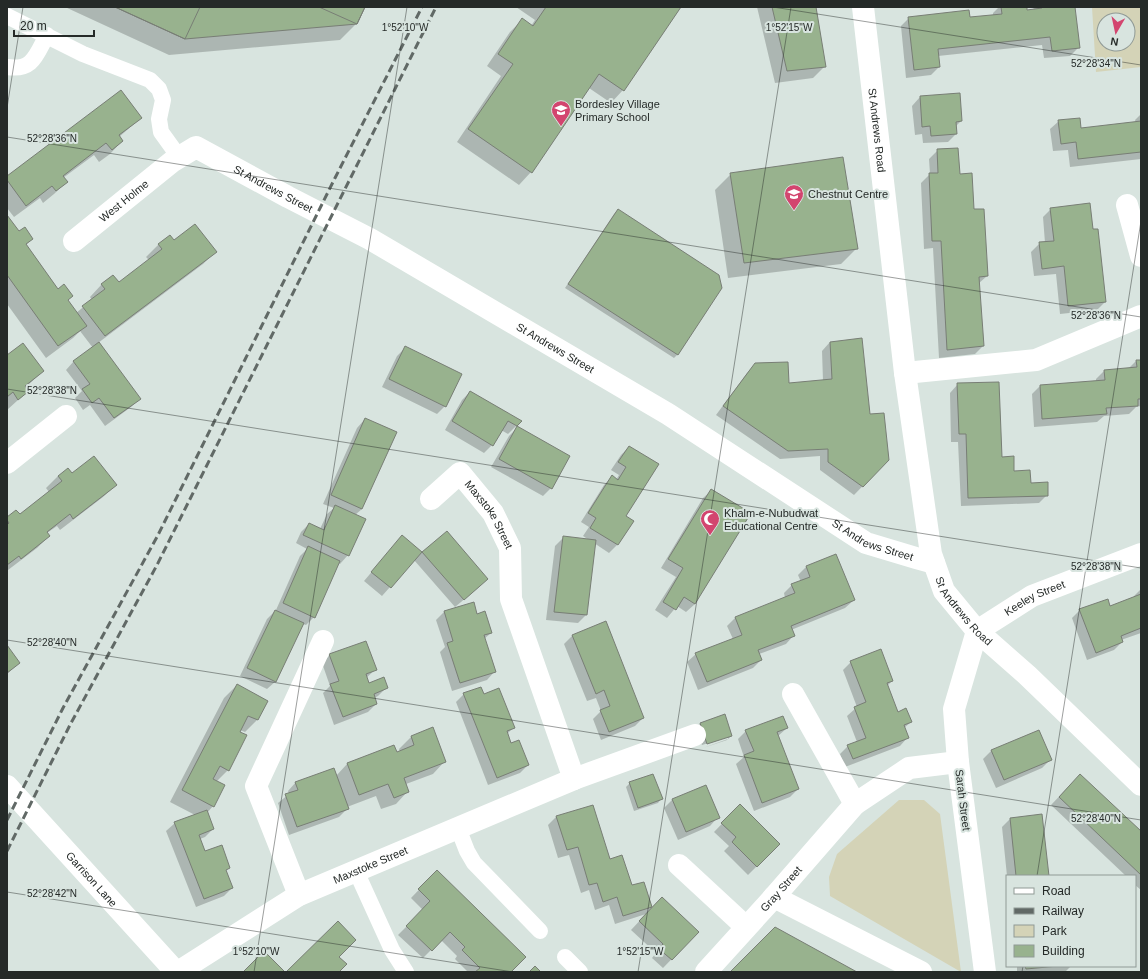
<svg xmlns="http://www.w3.org/2000/svg" width="1148" height="979" viewBox="0 0 1148 979" font-family="Helvetica,sans-serif">
  <rect width="100%" height="100%" fill="#d8e4df"/>
  <path fill="#d4d3b7" fill-rule="evenodd" d="M1092 7H1141V67L1096 72ZM1104 20H1128V44H1104Z
    M899 800H924L940 814 961 972 830 896 829 877 837 854Z"/>
  <path fill="#0003" d="M65 7H363L356 24 340 40 169 55Z
    M516 7H680L623 90 611 103 589 88 531 172 519 185 457 142 501 76 487 66 510 32 522 20 531 26 535 20Z
    M757 7H814L825 66 813 78 775 83Z
    M999 7H1026V11L1034 10 1033 7H1074L1079 47 1070 56 1044 58 1042 45 938 56 939 67 931 75 906 78 901 26 909 18H969L993 16V13Z
    M920 97 961 121 955 127 956 134 948 142 923 143 922 134 915 135 912 106Z
    M1141 114V159L1070 167 1068 150 1053 151 1050 129 1059 121 1080 129 1136 123 1135 120Z
    M141 118 119 137 122 141 110 154 99 162 94 155 63 178 66 182 54 194 43 203 40 198 14 217 7 208V178Z
    M938 150 959 175 987 276 978 284 983 346 975 354 939 358 933 248 924 249 921 183 930 174 929 159Z
    M731 174 857 248 841 264 728 278 715 190Z
    M1051 209 1092 230 1105 302 1097 310 1060 314 1056 274 1034 276 1031 252 1040 243H1045L1043 217Z
    M618 210 678 354 674 358 565 288 614 214Z
    M7 217 18 232 32 239 26 245 58 290 76 313 92 300 90 297 102 284H118L149 260 146 257 159 244 173 241 215 252 203 264 98 343 139 399 131 407 105 426 90 405 83 410 75 398 82 391 66 370 74 361 93 348 80 331 73 338 46 358 7 304Z
    M830 342 869 416 888 460 854 495 820 470V456L780 459 716 415 747 373 756 364 788 384 823 381 822 351Z
    M406 347 445 406 437 414 382 387 397 356Z
    M7 357 43 371 25 388 28 391 7 410Z
    M1136 361H1141V406L1136 407 1129 414 1104 416 1097 422 1034 427 1032 394 1040 386 1096 382V379L1104 371 1128 369Z
    M958 384 1001 458 1013 472 1047 495 1039 503 961 506 958 442H951L950 393Z
    M470 392 520 422 508 434 501 430 492 445 484 453 445 430 462 400Z
    M365 419 362 509 355 515 348 555 340 564 338 563 314 617 306 625 303 624 276 681 267 689 240 676 267 619 276 610 300 556 307 549 296 543 301 532 309 524 320 529 327 514 334 508 323 504 357 428Z
    M517 428 551 488 543 496 491 467 509 436Z
    M629 447 625 517 617 545 609 553 594 543 586 615 578 623 546 620 555 546 563 538 589 540 583 536 589 527 581 522 604 485 612 477 616 480 619 475 611 470 621 455Z
    M72 475 116 485 103 497 60 530 57 526 47 533 49 536 37 548 8 570 7 569V518L20 515 49 492 46 488 58 476Z
    M712 490 695 604 686 612 677 606 667 618 655 610 676 577 661 568 703 498Z
    M447 532 479 587 455 607 414 560 382 596 364 581 402 536 422 553Z
    M835 555 854 600 845 608 791 630 794 635 786 644 759 654 761 660 753 668 698 690 687 662 696 654 733 639 727 626 735 618 785 598 784 593 792 585 801 582 798 575 806 567Z
    M1141 589V633L1121 640 1122 642 1114 650 1087 660 1072 618 1080 610 1110 607 1135 597 1134 596Z
    M473 603 477 615 491 633 484 639 495 671 487 680 452 691 440 652 445 647 436 620 444 612Z
    M605 622 643 718 635 726 601 740 593 719 601 711 596 698 587 701 564 644 572 636Z
    M7 647 19 663 7 674Z
    M330 655 376 669 366 678 368 684 386 688 378 696 374 698 376 704 368 712 334 725 323 693 330 686 322 663Z
    M851 662 892 681 887 686 897 713 911 722 904 728 908 737 900 746 845 767 840 754 848 746 857 742 847 716 857 707 843 670Z
    M237 685 267 701 257 720 245 732 240 730 228 770 216 782 213 806 207 813 213 829 205 837 200 839 205 852 229 868 225 871 232 888 224 896 196 907 166 831 175 823 195 815 170 802 224 698Z
    M464 694 484 695 514 727 507 734 511 744 528 765 520 773 488 785 456 702Z
    M725 716 731 736 727 740 703 748 728 739V737L702 745 696 728 700 724Z
    M787 728 778 736 798 789 790 797 754 811 736 764 744 757 738 739 746 731Z
    M433 729 445 761 433 774 406 784 408 791 396 804 381 809 376 796 347 807V809L339 817 289 835 278 803 289 794 288 791 296 782 336 776 347 764 394 746 396 753 400 752 399 749 411 737Z
    M992 750 1051 759 1042 768 996 788 983 759Z
    M630 783 661 799 658 803 634 811 626 787Z
    M1072 783 1141 833V890L1135 885V876H1126L1051 805Z
    M705 786 718 817 710 826 678 840 664 808 672 800Z
    M740 805 779 844 748 875 724 851 729 846 714 832Z
    M556 817 609 860 631 886 644 883 652 908 698 932 663 968 652 958 656 953 631 930 646 914 615 924 609 905 595 910 589 890 581 893 569 855 558 858 548 825Z
    M1010 819 1048 876H1007L1002 827Z
    M437 871 510 972H468L455 959 457 956 441 940 423 958 398 935 423 910 411 898Z
    M1017 966H1071L1065 972H1017Z"/>
  <path fill="#98b28e" stroke="#787e75" d="M115 7H365L357 24 185 39Z
    M115 7H200L185 39Z
    M319 7H365L357 24Z
    M546 7H681L624 91 599 74 532 173 468 129 513 64 498 54 522 18 533 26Z
    M772 7H816L826 67 787 71Z
    M1001 7H1027V10L1042 8V7H1075L1080 48 1052 51 1050 37 938 49 940 67 914 70 908 17 969 10 970 17 1002 14Z
    M121 90 142 118 119 135 123 141 112 150 106 143 63 176 68 182 56 191 52 186 26 206 7 180V176Z
    M960 93 962 121 956 122 957 134 931 136 930 126 922 127 920 96Z
    M1080 118 1081 128 1141 121V152L1078 159 1076 142 1061 144 1058 120Z
    M958 148 960 174 972 173 974 209H984L988 276 979 277 984 346 947 350 941 241H932L929 173H938L937 149Z
    M843 157 858 249 744 263 730 173Z
    M1090 203 1093 229H1098L1106 302 1068 306 1064 266 1042 269 1039 242 1054 241 1050 208Z
    M618 209 719 275 722 288 678 355 568 284Z
    M7 215 19 231 25 227 33 239 26 244 58 289 64 284 73 296 68 300 87 326 58 346 7 275Z
    M195 224 217 252 105 336 82 306 105 289 101 284 113 275 119 282 162 249 158 244 170 235 174 240Z
    M862 338 870 414 884 413 889 460 863 487 828 462V449L788 451 723 406 755 363 788 362 789 383 832 379 830 342Z
    M99 342 141 399 114 418 99 398 92 403 82 389 90 384 73 361Z
    M23 343 44 371 25 386 29 391 18 400 13 392 7 397V355Z
    M405 346 462 374 446 407 389 379Z
    M1136 360H1141V399H1138V406L1106 408 1107 414 1042 419 1040 385 1105 380 1104 370 1137 367Z
    M999 382 1002 457 1014 456V471L1030 470 1031 483 1048 482V496L968 498 966 434H959L957 383Z
    M470 391 522 421 517 426 508 421 493 446 452 421Z
    M365 418 397 432 362 509 331 495Z
    M517 426 570 456 552 489 499 459Z
    M629 446 659 464 626 516 634 521 618 545 590 528 596 518 588 513 612 475 618 480 626 467 618 462Z
    M94 456 117 485 73 519 70 514 47 532 50 536 21 559 19 556 7 565V525L9 523 7 520V517L16 510 20 514 62 481 58 476 68 468 72 473Z
    M711 489 751 513 695 604 684 597 676 610 663 602 683 568 668 559Z
    M335 505 366 519 349 556 303 535 309 523 324 530Z
    M447 531 488 579 464 600 422 552Z
    M402 535 422 552 391 588 371 572Z
    M563 536 596 540 587 615 554 612Z
    M308 546 340 561 315 618 283 603Z
    M836 554 855 600 791 626 795 636 758 650 762 660 707 682 695 653 742 635 735 617 795 593 791 584 810 577 806 566Z
    M1141 594V628L1121 636 1123 642 1096 653 1079 609 1108 599 1110 606Z
    M474 602 477 614 485 611 492 633 484 635 496 672 460 683 447 643 453 641 444 611Z
    M275 610 304 623 276 682 247 668Z
    M606 621 644 718 609 732 600 710 610 706 604 690 596 694 572 635Z
    M366 641 377 670 366 674 369 683 384 677 388 688 374 694 377 704 343 717 330 684 339 681 329 654Z
    M7 645 20 663 7 673Z
    M881 649 893 681 887 683 898 712 906 708 912 722 904 725 909 738 853 759 847 745 866 738 854 707 866 702 850 661Z
    M237 684 268 701 258 720 248 716 240 732 247 735 229 771 220 766 213 779 225 785 214 807 182 790Z
    M481 687 484 694 499 688 515 728 507 731 511 743 519 740 529 765 497 778 463 693Z
    M725 714 732 736 707 744 700 723Z
    M783 716 788 728 777 732 799 789 762 803 744 755 754 751 745 730Z
    M433 727 446 762 404 778 409 792 394 798 388 784 359 795 347 763 394 745 397 752 414 745 411 736Z
    M1039 730 1052 760 1004 780 991 750Z
    M334 768 349 809 297 827 285 794 298 790 295 782Z
    M653 774 663 799 638 808 629 782Z
    M1080 774 1141 831V875L1059 797Z
    M706 785 720 818 686 832 672 799Z
    M740 804 780 844 757 867 732 842 736 837 721 823Z
    M593 805 610 859 622 855 632 885 644 882 652 907 623 916 617 897 603 902 597 883 589 885 578 847 567 850 556 816Z
    M207 810 214 829 199 835 205 851 222 845 230 868 226 870 233 888 204 899 174 822Z
    M1042 814 1049 876H1016L1010 818Z
    M437 870 526 957 511 972H475L480 968 462 950 465 947 450 932 432 951 406 926 430 901 418 889Z
    M662 897 699 932 672 960 659 949 663 944 639 921Z
    M338 921 356 940 339 957 347 964 339 972H286Z
    M775 927 857 972H730Z
    M264 951 285 972H243Z
    M535 966 541 972H529Z
    M1025 966H1058L1026 969Z"/>
  <g fill="none" stroke-linecap="round" stroke-linejoin="round">
    <path stroke="#fff" stroke-width="16" d="M7 16 83 54 150 80 159 89 163 100 159 119 161 132 179 157
      M7 67C33 71 36 55 47 35
      M458 828 467 851 474 863 540 931
      M356 871 392 950 406 972
      M565 957 580 972"/>
    <g stroke="#fff" stroke-width="22">
      <path id="s1" d="M863 7 905 373 931 554 944 591 977 631 1027 675 1141 785"/>
      <path d="M1127 205 1141 256"/>
      <path id="s2" d="M74 241 173 161 196 147 288 197 370 239 668 414 866 543 916 558 934 563"/>
      <path d="M905 373 1036 360 1141 316"/>
      <path d="M7 463 66 416"/>
      <path id="s3" d="M431 499 460 473 493 513 510 548 511 599 574 779"/>
      <path d="M793 694 855 804"/>
      <path d="M679 865 746 927"/>
      <path d="M299 895 256 786 323 641"/>
      <path d="M774 897 921 972"/>
      <path id="s4" d="M178 972 299 895 574 779 695 735"/>
      <path id="s5" d="M706 972 774 897 855 804 909 768 958 762"/>
      <path id="s6" d="M985 972 958 762 954 709 977 631 1032 596 1141 554"/>
    </g>
    <path stroke="#fff" stroke-width="22" id="s7" d="M7 786 176 972"/>
    <path stroke="#616966" stroke-width="3" stroke-dasharray="8 4" stroke-linecap="butt" d="M7 820 63 708 157 537 335 178 422 7
      M7 851 71 723 157 565 436 7"/>
  </g>
  <path fill="none" stroke="#252a28" stroke-width="1" stroke-opacity="0.45" d="M773 7 1141 65M7 108 23 7M7 137 1141 317M7 389 1141 568M7 640 1141 820M1037 876 1141 221M7 892 513 972M254 972 407 7M638 972 791 7M1022 972 1023 966"/>
  <defs>
    <g id="school-pin" transform="scale(1)"><path d="M0 17L-7.5 6A9.5 9.5 0 1 1 7.5 6Z" fill="#d3456f" stroke="#d8e4df"/><path d="M0-5L7-2L0 1L-7-2ZM-4 1L0 2.5L4 1V4Q0 6-4 4Z" fill="#fff"/></g>
    <g id="mosque-pin" transform="scale(1)"><path d="M0 17L-7.5 6A9.5 9.5 0 1 1 7.5 6Z" fill="#d3456f" stroke="#d8e4df"/><path d="M3.5-4.9A6 6 0 1 0 3.5 4.9A5 5 0 1 1 3.5-4.9Z" fill="#fff"/></g>
  </defs>
  <g fill-rule="evenodd">
    <use href="#school-pin" x="561" y="110"/>
    <use href="#school-pin" x="794" y="194"/>
    <use href="#mosque-pin" x="710" y="519"/>
  </g>
  <g text-anchor="middle" dominant-baseline="central" stroke-width="4" stroke-linejoin="round" paint-order="stroke">
    <g font-size="11" fill="#252a28" stroke="#d8e4df" text-anchor="start">
      <text x="575" y="104">Bordesley Village<tspan x="575" dy="13">Primary School</tspan></text>
      <text x="808" y="194">Chestnut Centre</text>
      <text x="724" y="513">Khalm-e-Nubudwat<tspan x="724" dy="13">Educational Centre</tspan></text>
    </g>
    <g font-size="11" fill="#252a28" stroke="#d8e4df">
      <text stroke="none"><textPath href="#s1" startOffset="124">St Andrews Road</textPath></text>
      <text stroke="none"><textPath href="#s2" startOffset="242">St Andrews Street</textPath></text>
      <text stroke="none"><textPath href="#s2" startOffset="64">West Holme</textPath></text>
      <text stroke="none"><textPath href="#s2" startOffset="566">St Andrews Street</textPath></text>
      <text stroke="none"><textPath href="#s3" startOffset="90">Maxstoke Street</textPath></text>
      <text stroke="none"><textPath href="#s2" startOffset="938">St Andrews Street</textPath></text>
      <text stroke="none"><textPath href="#s6" startOffset="413">Keeley Street</textPath></text>
      <text stroke="none"><textPath href="#s1" startOffset="618">St Andrews Road</textPath></text>
      <text transform="translate(963 800) rotate(83)">Sarah Street</text>
      <text stroke="none"><textPath href="#s4" startOffset="221">Maxstoke Street</textPath></text>
      <text stroke="none"><textPath href="#s7" startOffset="126">Garrison Lane</textPath></text>
      <text stroke="none"><textPath href="#s5" startOffset="112">Gray Street</textPath></text>
    </g>
  </g>
  <g font-size="10" text-anchor="middle" fill="#252a28" stroke="#d8e4df" stroke-width="4" stroke-linejoin="round" paint-order="stroke">
    <text x="405" y="31">1°52'10"W</text>
    <text x="789" y="31">1°52'15"W</text>
    <text x="1096" y="67">52°28'34"N</text>
    <text x="52" y="142">52°28'36"N</text>
    <text x="1096" y="319">52°28'36"N</text>
    <text x="52" y="394">52°28'38"N</text>
    <text x="1096" y="570">52°28'38"N</text>
    <text x="52" y="646">52°28'40"N</text>
    <text x="1096" y="822">52°28'40"N</text>
    <text x="52" y="897">52°28'42"N</text>
    <text x="256" y="955">1°52'10"W</text>
    <text x="640" y="955">1°52'15"W</text>
  </g>
  <rect width="1148" height="979" fill="none" stroke="#252a28" stroke-width="16"/>
  <rect x="1006" y="875" width="130" height="92" fill="#d8e4df" stroke="#909a96"/>
  <rect x="1014" y="888" width="20" height="6" fill="#ffffff" stroke="#909a96"/>
  <text x="1042" y="895" font-size="12" fill="#252a28">Road</text>
  <rect x="1014" y="908" width="20" height="6" fill="#616966" stroke="#909a96"/>
  <text x="1042" y="915" font-size="12" fill="#252a28">Railway</text>
  <rect x="1014" y="925" width="20" height="12" fill="#d4d3b7" stroke="#909a96"/>
  <text x="1042" y="935" font-size="12" fill="#252a28">Park</text>
  <rect x="1014" y="945" width="20" height="12" fill="#98b28e" stroke="#909a96"/>
  <text x="1042" y="955" font-size="12" fill="#252a28">Building</text>
  <g transform="translate(1116 32) rotate(189)"><circle r="19" fill="#d8e4df" stroke="#909a96"/>
  <path d="M0-3L7 15L0 10L-7 15Z" fill="#d3456f"/>
  <text y="-6" font-size="11" font-weight="bold" text-anchor="middle" fill="#252a28">N</text>
  </g>
  <path d="M14 30v6h80v-6" fill="none" stroke="#252a28" stroke-width="2"/>
  <text x="20" y="30" font-size="12" fill="#252a28" stroke="#d8e4df" stroke-width="3" paint-order="stroke">20 m</text>
</svg>
